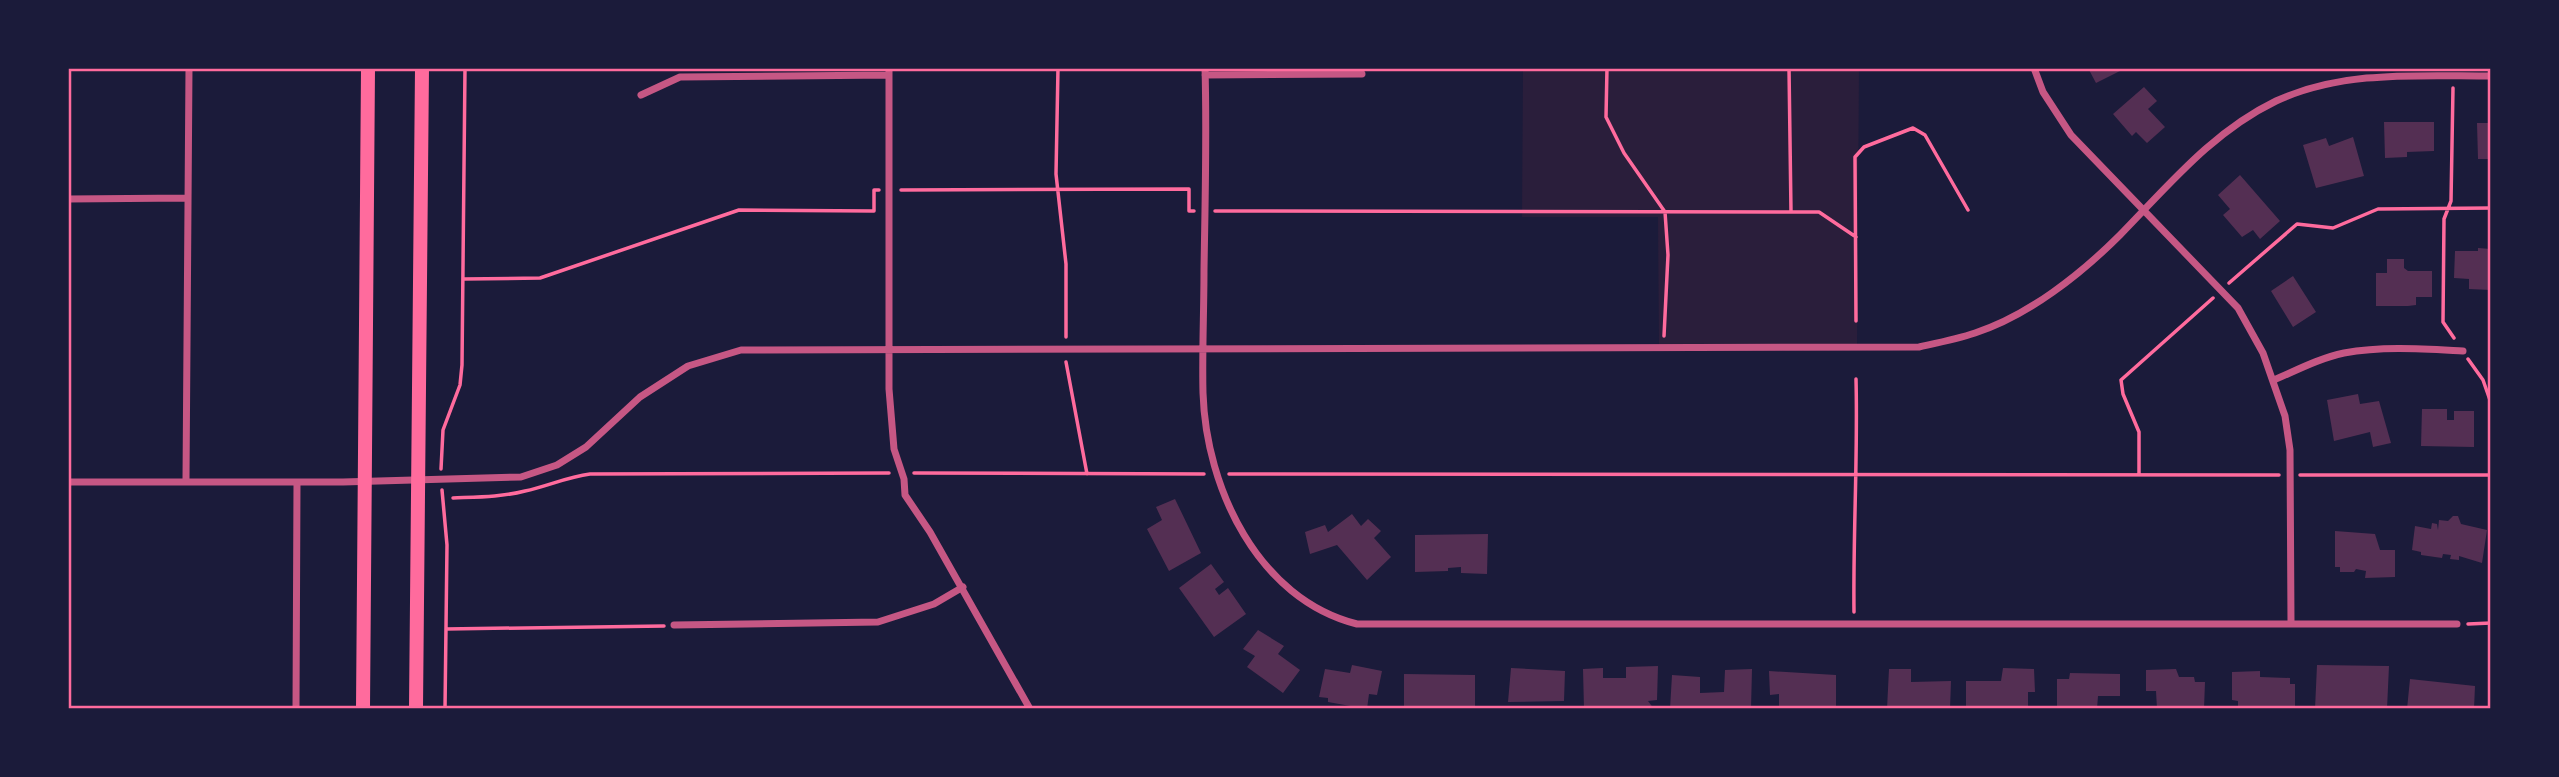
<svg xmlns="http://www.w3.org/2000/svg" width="2559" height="777" viewBox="0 0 2559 777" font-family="'Work Sans',sans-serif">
  <rect width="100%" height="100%" fill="#1b1b3a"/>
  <path fill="#2a1e3b" d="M1523 68H1859L1857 350H1659L1658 217H1522Z"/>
  <path fill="#542f53" d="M2088 68H2126L2096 83Z
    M2144 87 2157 101 2148 109 2165 127 2147 143 2136 132 2132 136 2113 114Z
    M2384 122H2434V151L2407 152V157L2385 158Z
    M2477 123H2491V159H2478Z
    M2353 137 2364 176 2316 188 2303 145 2326 138 2329 146Z
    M2240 175 2280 221 2260 239 2253 230 2242 237 2223 215 2230 209 2218 195Z
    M2478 248 2491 249V290L2469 289V279L2454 278 2455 251H2478Z
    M2387 259H2404V268L2408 271H2432V297H2416V305L2408 306H2376V273H2387Z
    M2293 276 2316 312 2293 327 2271 291Z
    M2358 394 2360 404 2379 401 2391 443 2373 447 2370 432 2334 441 2327 400Z
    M2422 409H2447V420H2454V411H2474V447L2421 446Z
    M1175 499 1201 553 1169 571 1147 529 1162 520 1156 507Z
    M1352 514 1361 526 1368 519 1381 531 1374 538 1391 557 1367 580 1337 545 1310 554 1305 532 1325 525 1328 532Z
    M2453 516H2458L2461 524 2487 530 2482 563 2459 556V560L2450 559 2451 555 2443 554 2442 558 2421 555V552L2412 550 2415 526 2431 529 2432 523 2437 524 2438 530 2439 520 2448 521Z
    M2335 531 2375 534 2380 550H2395V577L2365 578 2366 571 2356 569 2354 572H2340V567H2335Z
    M1488 534 1487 574 1461 573V567L1448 568V571L1415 572V535Z
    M1211 564 1224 582 1215 589 1219 595 1228 588 1246 614 1214 637 1179 588Z
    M1258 630 1284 646 1278 654 1300 670 1283 693 1247 667 1255 656 1243 649Z
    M1352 665 1382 671 1377 695 1369 694 1367 709 1328 702V698L1319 697 1325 669 1350 673Z
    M2317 665 2389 666 2387 709H2315Z
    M1658 666 1657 700 1648 701 1654 709H1584L1583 669 1603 668V678H1626V667Z
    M1511 668 1565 671 1564 701 1508 702Z
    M2003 668 2034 669 2035 692H2028V709H1966V681H2001Z
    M1752 669 1751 709H1670L1672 675 1700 677V693L1724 692 1725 670Z
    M1889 669H1911V682L1951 681 1950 709H1887Z
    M2176 669 2179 677H2194L2195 682H2205L2204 709H2157L2156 691H2146V670Z
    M1769 671 1836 675V709H1779V694L1770 695Z
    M2260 671V677L2290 678V684H2295V709H2238V701L2232 700V672Z
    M2070 673 2120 674V696H2098L2097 709H2057V679H2069Z
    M1404 674 1475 675V708H1404Z
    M2410 679 2475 686 2474 709H2407Z"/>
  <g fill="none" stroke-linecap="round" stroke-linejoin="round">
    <path stroke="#ff6b9d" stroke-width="3.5" d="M1058 68 1056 174 1066 264V337
      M1607 68 1606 117 1624 153 1665 212 1668 255 1664 336
      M2453 88 2451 201 2444 219 2443 322 2454 338
      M901 190 1189 189V211H1194
      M1215 211 1791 212 1789 68
      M1791 212H1819L1856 237
      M463 279 540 278 739 210 874 211V190H879
      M2229 283 2297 224 2333 228 2378 209 2491 208
      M1856 321 1855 157 1864 147 1913 128 1925 135 1968 210
      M2468 359 2483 380 2491 403
      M1066 362 1087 474
      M441 469 443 430 460 385 462 365 465 68
      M914 473 1204 474
      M1229 474 2279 475
      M2139 474V432L2123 394 2121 380 2213 298
      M2300 475H2491
      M442 490 447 545 445 709
      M453 498C477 497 502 497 525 491 548 486 567 477 590 474L889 473
      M1854 612C1853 533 1858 456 1856 379
      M2468 624 2491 623
      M446 629 664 626"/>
    <path stroke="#c65784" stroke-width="7" d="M889 68V389L894 449 904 479 905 495 930 532 1030 709
      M1205 68C1207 136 1205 203 1204 270 1204 311 1202 352 1203 393 1206 488 1258 599 1357 624H2457
      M2034 68 2043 92 2071 135 2238 308 2263 353 2285 416 2290 450 2291 622
      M1205 75 1362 74
      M641 95 680 77 889 75
      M68 199 188 198
      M2274 380C2297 370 2320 358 2344 353 2383 346 2424 349 2463 351
      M186 480 189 68
      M68 482H343L521 477 557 465 586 447 640 397 688 366 741 350 1919 347C1937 343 1957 339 1975 333 2028 316 2081 274 2120 235 2169 185 2212 132 2276 101 2343 70 2419 76 2491 76
      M674 625 878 622 934 604 963 587
      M296 709 297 482"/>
    <path stroke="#ff6b9d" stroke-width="14" d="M363 709 368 68
      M416 709 422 68"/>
  </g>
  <rect width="2559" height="777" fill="none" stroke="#1b1b3a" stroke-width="140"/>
  <rect x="70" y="70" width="2419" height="637" fill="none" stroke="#ff6b9d" stroke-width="2.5"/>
</svg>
